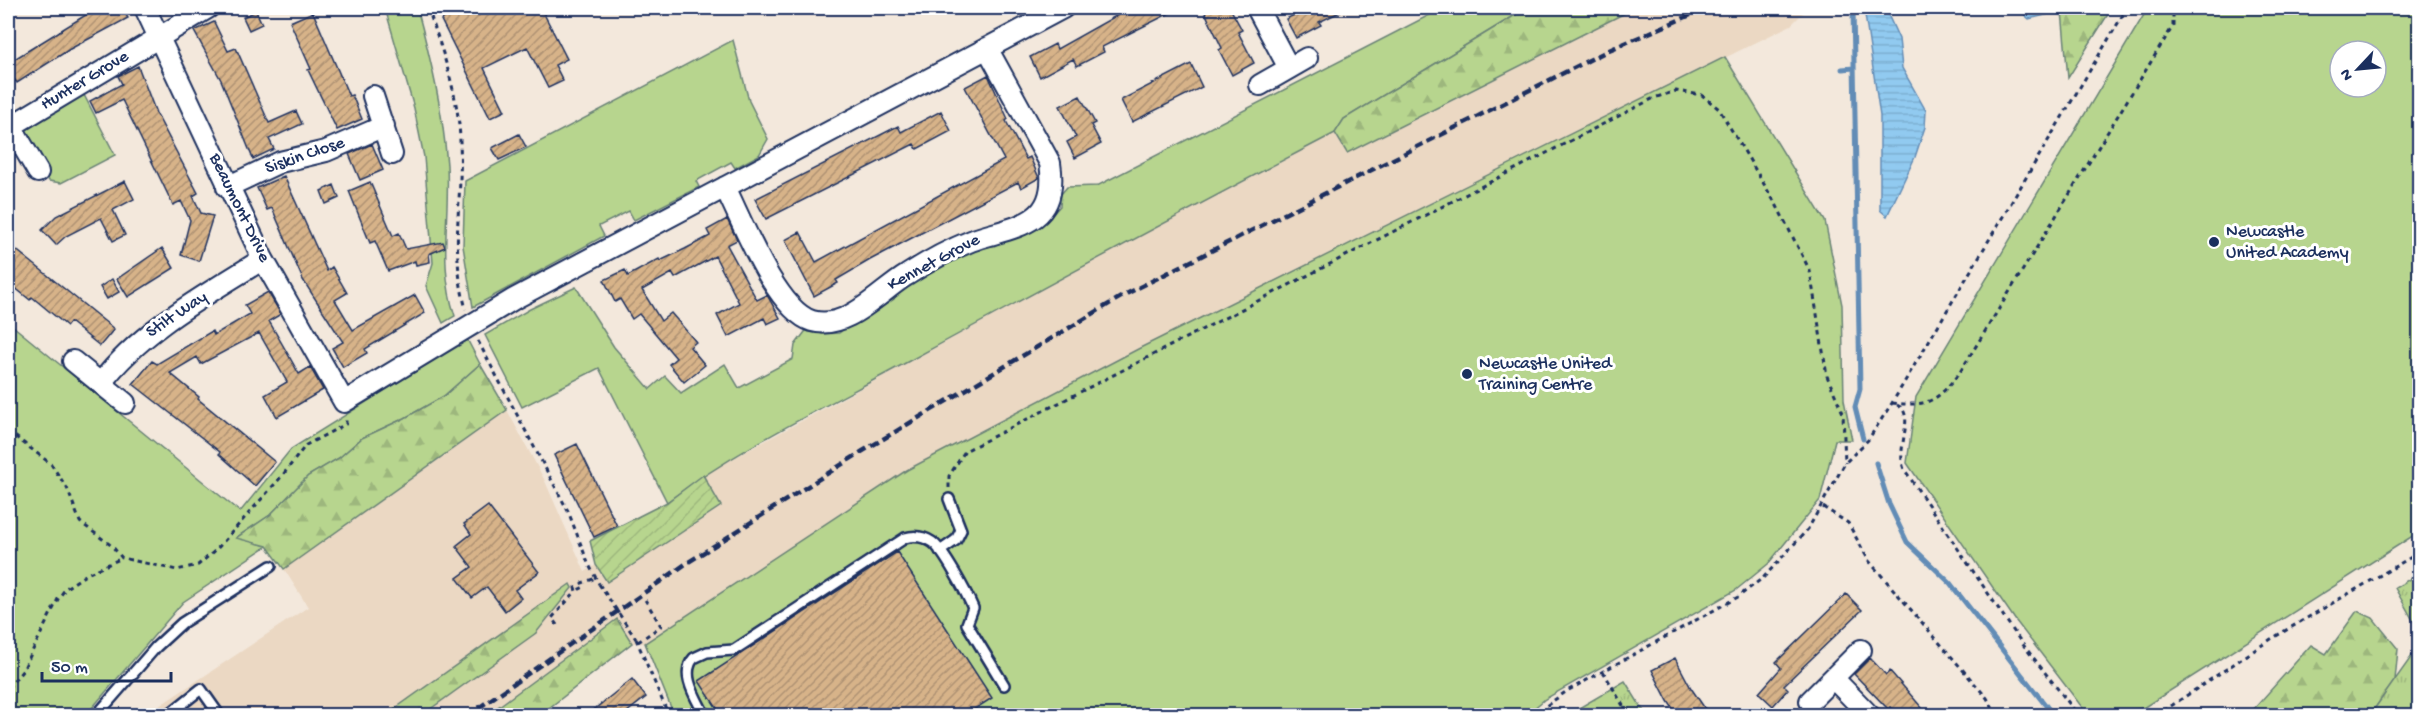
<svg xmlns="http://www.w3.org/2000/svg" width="2427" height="723" viewBox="0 0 2427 723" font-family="'Gochi Hand',sans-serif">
  <defs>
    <pattern id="forest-firs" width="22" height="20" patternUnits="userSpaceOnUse" patternTransform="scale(1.5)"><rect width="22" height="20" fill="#b7d58e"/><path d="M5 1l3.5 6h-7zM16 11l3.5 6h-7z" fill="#9db77d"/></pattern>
    <pattern id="park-tufts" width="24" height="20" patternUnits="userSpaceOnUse" patternTransform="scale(1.5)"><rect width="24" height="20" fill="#b7d58e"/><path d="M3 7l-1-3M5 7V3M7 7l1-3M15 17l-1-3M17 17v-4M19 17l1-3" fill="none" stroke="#9db77d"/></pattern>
    <pattern id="garden-furrows" width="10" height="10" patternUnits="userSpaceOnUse" patternTransform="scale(1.5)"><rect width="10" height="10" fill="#b7d58e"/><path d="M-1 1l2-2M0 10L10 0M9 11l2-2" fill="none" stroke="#9db77d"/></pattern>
    <pattern id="water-rules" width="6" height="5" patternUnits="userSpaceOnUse" patternTransform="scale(1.5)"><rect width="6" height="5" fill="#91caf0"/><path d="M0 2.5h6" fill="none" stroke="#7caed0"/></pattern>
    <pattern id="building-hatch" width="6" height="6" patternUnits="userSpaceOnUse" patternTransform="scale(1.5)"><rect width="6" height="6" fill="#d7b389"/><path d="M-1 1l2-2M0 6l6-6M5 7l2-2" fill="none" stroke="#ae9273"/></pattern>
  </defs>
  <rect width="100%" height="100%" fill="#f3e8dc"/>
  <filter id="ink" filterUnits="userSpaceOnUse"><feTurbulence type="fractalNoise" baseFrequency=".0167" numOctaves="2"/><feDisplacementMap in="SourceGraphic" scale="12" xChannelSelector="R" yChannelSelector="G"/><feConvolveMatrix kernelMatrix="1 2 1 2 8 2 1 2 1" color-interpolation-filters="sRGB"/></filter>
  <g filter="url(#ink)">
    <path fill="#ebd8c3" d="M1527 8H1813L1807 9 1791 25 1140 348 907 470 645 643H632L540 715 144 716 308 607 284 569 507 410 544 479 585 572 596 565 606 582 721 506 703 475 1109 252 1335 133 1344 119Z"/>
    <path fill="#b7d58e" stroke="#698276" stroke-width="1.5" fill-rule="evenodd" d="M385 8H417C431 60 443 111 447 165 450 217 438 266 455 316L443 323 426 286 433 263 424 157 414 108Z
      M1443 8H1527L1344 119 1335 133C1193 207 1052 283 911 360 829 405 742 446 667 502L599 368 522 407 485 335 530 309 576 287 614 347 650 389 665 376 681 393 725 364 739 388 793 359 795 345 808 328 822 334 839 333 863 314H872L894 299 897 291 979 247 994 246 1050 217 1060 206 1061 194 1067 187 1097 186Z
      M2148 8H2419V532L2143 708 2108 715H2088L2016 621 1907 463 1916 397ZM2340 51H2376V87H2340Z
      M733 40 749 101 768 139 759 155 735 168 731 162 696 181 699 187 634 220 629 211 599 226 604 236 473 307 463 246 465 181Z
      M1725 57 1825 221 1842 305 1844 400 1852 440H1835L1820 500 1768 564 1736 590 1545 699 1526 715H674L645 643 907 470 1140 348Z
      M83 93 115 155 61 183 49 181 26 138 24 129Z
      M8 322 240 512 291 449 467 339 480 364 444 396 405 418 362 438 339 458 308 476 270 515 237 537 267 546 183 602 86 715H8Z"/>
    <path fill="url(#forest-firs)" stroke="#698276" stroke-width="1.5" d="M1527 8H1635L1347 153 1335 133 1344 119Z
      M2065 8H2112L2068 78 2062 11Z
      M480 364 507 410 284 569 267 546 236 538 270 515 308 476 339 458 362 438 405 418 444 396Z
      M570 584 572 588 536 633 422 715H386Z
      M2357 611 2373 618 2398 649 2395 680 2370 715 2244 716 2253 710 2311 645 2326 654Z
      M617 619 632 643 540 715H487Z"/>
    <path fill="url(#park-tufts)" stroke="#698276" stroke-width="1.5" d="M2419 573V631L2395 588Z
      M2419 646V715H2370Z
      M1625 681 1646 715H1567Z"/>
    <path fill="url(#garden-furrows)" stroke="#698276" stroke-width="1.5" d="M703 475 721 506 607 582 596 565 590 541 667 502Z"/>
    <path fill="url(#water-rules)" stroke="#628cb6" stroke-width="1.5" d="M1864 8H1885L1899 39 1902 68 1926 111 1925 127 1915 157 1887 216 1880 210V116Z
      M2017 8H2065L2062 11 2029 19Z"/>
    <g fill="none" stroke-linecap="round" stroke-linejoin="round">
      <path stroke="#628cb6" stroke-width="5" d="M1853 8 1860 389 1855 407 1863 439
        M1842 69 1854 68
        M1876 463 1889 504 1907 542 1950 583 2054 716"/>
    </g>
    <path fill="url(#building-hatch)" stroke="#1b2f5e" stroke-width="1.5" d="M97 8H122L128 18 70 49 17 83 15 80 8 84V63Z
      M460 8H541L567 59 555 65 563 81 548 88 527 47 484 68 505 111 490 118 441 20Z
      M1130 8H1180L1102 47 1104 52 1077 66 1073 59 1040 77 1030 57 1055 44 1057 49Z
      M1203 8H1230L1242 30 1238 32 1254 63 1232 75 1219 50 1222 48Z
      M1308 8H1348L1319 22 1321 25 1296 38 1286 19Z
      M256 11 262 24 249 30 243 17Z
      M313 12 349 96 352 95 362 119 337 130 308 70 311 69 290 22Z
      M214 22 228 51 236 48 269 123 296 111 302 124 269 139 274 149 253 159 221 80 194 31Z
      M1191 64 1202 87 1132 122 1121 100Z
      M138 66 156 113 198 193 193 196 201 213 213 216 199 261 181 255 190 220 181 201 173 205 122 100 96 113 90 101 122 84 118 76Z
      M988 75 1008 119 1006 121 1026 159 1030 157 1039 178 1021 188 1018 182 870 260 836 280 838 283 814 296 785 240 800 232 816 262 1004 160 965 87Z
      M1080 96 1095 123 1091 125 1101 144 1075 158 1067 142 1076 137 1060 106Z
      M941 111 951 131 917 149 914 144 766 219 755 199 898 126 901 132Z
      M519 134 526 147 499 160 492 148Z
      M372 144 383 170 360 180 349 154Z
      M284 176 327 271 332 267 347 293 335 300 353 330 415 295 425 313 365 349 367 353 343 367 332 348 343 342 303 280 272 208 267 210 257 188Z
      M125 181 134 199 113 210 125 235 113 241 101 218 66 236 56 245 42 230 56 216Z
      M370 182 393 236 399 233 406 249 443 242 445 247 429 254 430 262 416 265 415 261 388 271 375 241 370 243 349 191Z
      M334 185 339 198 326 204 321 191Z
      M727 219 737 240 727 245 757 300 767 295 780 318 767 324 764 318 728 337 717 315 739 303 715 256 675 278 672 273 642 290 661 321 671 313 696 342 690 347 705 365 684 382 669 364 676 358 639 314 632 319 620 299 615 302 604 280 625 270 628 276 659 259 660 261 685 249 710 236 707 230Z
      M14 248 114 329 100 346 70 322 67 326 32 297 30 300 8 282 13 273 8 268V256Z
      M162 248 174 268 128 297 117 279Z
      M112 279 119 292 107 299 100 287Z
      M268 292 281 314 269 321 285 349 299 374 310 367 323 390 277 417 265 395 287 382 259 333 201 364 197 357 170 373 199 397 198 399 275 462 255 486 219 454 220 452 133 384 152 361 157 364 212 331 214 335 250 314 245 305Z
      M577 444 617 526 594 537 554 455Z
      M488 506 539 572 515 590 521 598 505 611 487 587 472 598 457 578 472 567 456 546 471 534 464 524Z
      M897 552 992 698 964 716H722L699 681Z
      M1846 594 1862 610 1784 685 1788 689 1773 706 1759 693 1781 668 1776 662Z
      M1675 658 1691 688 1710 716H1678L1668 701 1652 670Z
      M1870 658 1886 675 1890 671 1929 716H1899L1891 707 1888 709 1854 674Z
      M632 679 646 697 622 716H586Z"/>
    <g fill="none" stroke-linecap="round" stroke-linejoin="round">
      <g stroke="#1b2f5e" stroke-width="14">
        <path id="service" d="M940 551 956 540 961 530 949 499
          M96 716 156 647 182 623 271 566
          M167 716 201 689 220 716
          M705 716C697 699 679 674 694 658L707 652 734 650 905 538C915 535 923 536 932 542 943 549 967 594 973 608L967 624 1004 685"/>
      </g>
      <g stroke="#1b2f5e" stroke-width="24">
        <path id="minor" d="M145 8 263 259 344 402 514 299 1063 8
          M1257 8 1289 68
          M1260 85 1307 58
          M373 96 392 154
          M11 126 38 172
          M8 128 208 8
          M227 187 280 162 326 151 384 126
          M725 187C742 221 776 310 812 321 847 331 880 291 907 275 927 262 949 250 971 241 991 233 1018 230 1035 217 1052 204 1053 182 1050 163L987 48
          M73 361 125 403
          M101 383C142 329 206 295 263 259
          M1833 678 1870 716
          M1810 701 1861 650"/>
      </g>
      <path stroke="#1b2f5e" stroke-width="3" stroke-dasharray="4.5 4.5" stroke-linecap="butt" d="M428 8C442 50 459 96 460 141 463 202 449 246 466 309
        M478 341 568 511 588 563 599 584
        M1892 403C1930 407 1937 401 1960 372L2173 26V8
        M1897 405C1917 414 1895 448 1904 469L2021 642 2079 716
        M8 431 51 464 67 488 80 522 112 546 122 558 177 570 198 565 216 550 282 476 306 445 346 424V419
        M949 488V476L965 451 1654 98 1676 91 1702 95 1719 109 1777 206 1810 271 1827 376 1843 413 1845 463
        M1823 507 1848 523 1869 561 1987 698 1997 716
        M557 625 552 618 576 591 575 588 579 586 580 589 584 587 582 583 596 578
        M636 639 669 716
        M638 642 661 626 644 598
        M1603 671 1629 716
        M8 688 23 670 58 599 66 588 87 574 122 558
        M1532 716 1567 691 1738 597 1764 577 1808 529 1845 463 1868 440 1892 403 2127 8
        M2156 716 2271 639 2420 552"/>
      <use href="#service" stroke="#fff" stroke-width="9"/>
      <use href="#minor" stroke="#fff" stroke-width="20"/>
      <path stroke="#1b2f5e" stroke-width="4.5" stroke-dasharray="9 4.5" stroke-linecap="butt" d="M467 716 687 563 863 451 1126 294 1609 50 1707 8"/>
      <path stroke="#1b2f5e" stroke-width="3" stroke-dasharray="4.5 4.5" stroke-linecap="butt" d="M599 584 636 639"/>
    </g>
  </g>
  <g fill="#1b2f5e" stroke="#fff" stroke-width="2">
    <circle cx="2214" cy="242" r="6"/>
    <circle cx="1467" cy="374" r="6"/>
  </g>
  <g text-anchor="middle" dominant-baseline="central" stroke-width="6" stroke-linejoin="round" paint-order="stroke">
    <g font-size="18" fill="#1b2f5e" stroke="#fff">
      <text transform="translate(85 81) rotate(-31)">Hunter Grove</text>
      <text transform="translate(305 156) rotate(-19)">Siskin Close</text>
      <text transform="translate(239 208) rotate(64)">Beaumont Drive</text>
      <text transform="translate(934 263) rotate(-28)">Kennet Grove</text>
      <text transform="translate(177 315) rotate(-34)">Stilt Way</text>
    </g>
    <g font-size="18" fill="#1b2f5e" stroke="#fff" text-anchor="start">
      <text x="2226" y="232">Newcastle<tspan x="2226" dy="21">United Academy</tspan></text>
      <text x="1479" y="364">Newcastle United<tspan x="1479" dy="21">Training Centre</tspan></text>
    </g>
  </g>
  <rect width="2427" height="723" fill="none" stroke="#fff" stroke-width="30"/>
  <rect x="15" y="15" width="2397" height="693" fill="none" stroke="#1b2f5e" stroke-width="2" filter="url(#ink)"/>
  <g transform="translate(2358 69) rotate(244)"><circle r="28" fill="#ffffff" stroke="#a4acbf" stroke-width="1.5"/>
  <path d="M0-4.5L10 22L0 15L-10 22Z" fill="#1b2f5e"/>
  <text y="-9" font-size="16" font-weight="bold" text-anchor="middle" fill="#1b2f5e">N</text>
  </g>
  <path d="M42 672v9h129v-9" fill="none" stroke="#1b2f5e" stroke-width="3"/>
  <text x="51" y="672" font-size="18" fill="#1b2f5e" stroke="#ffffff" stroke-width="4.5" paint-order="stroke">50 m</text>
</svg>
